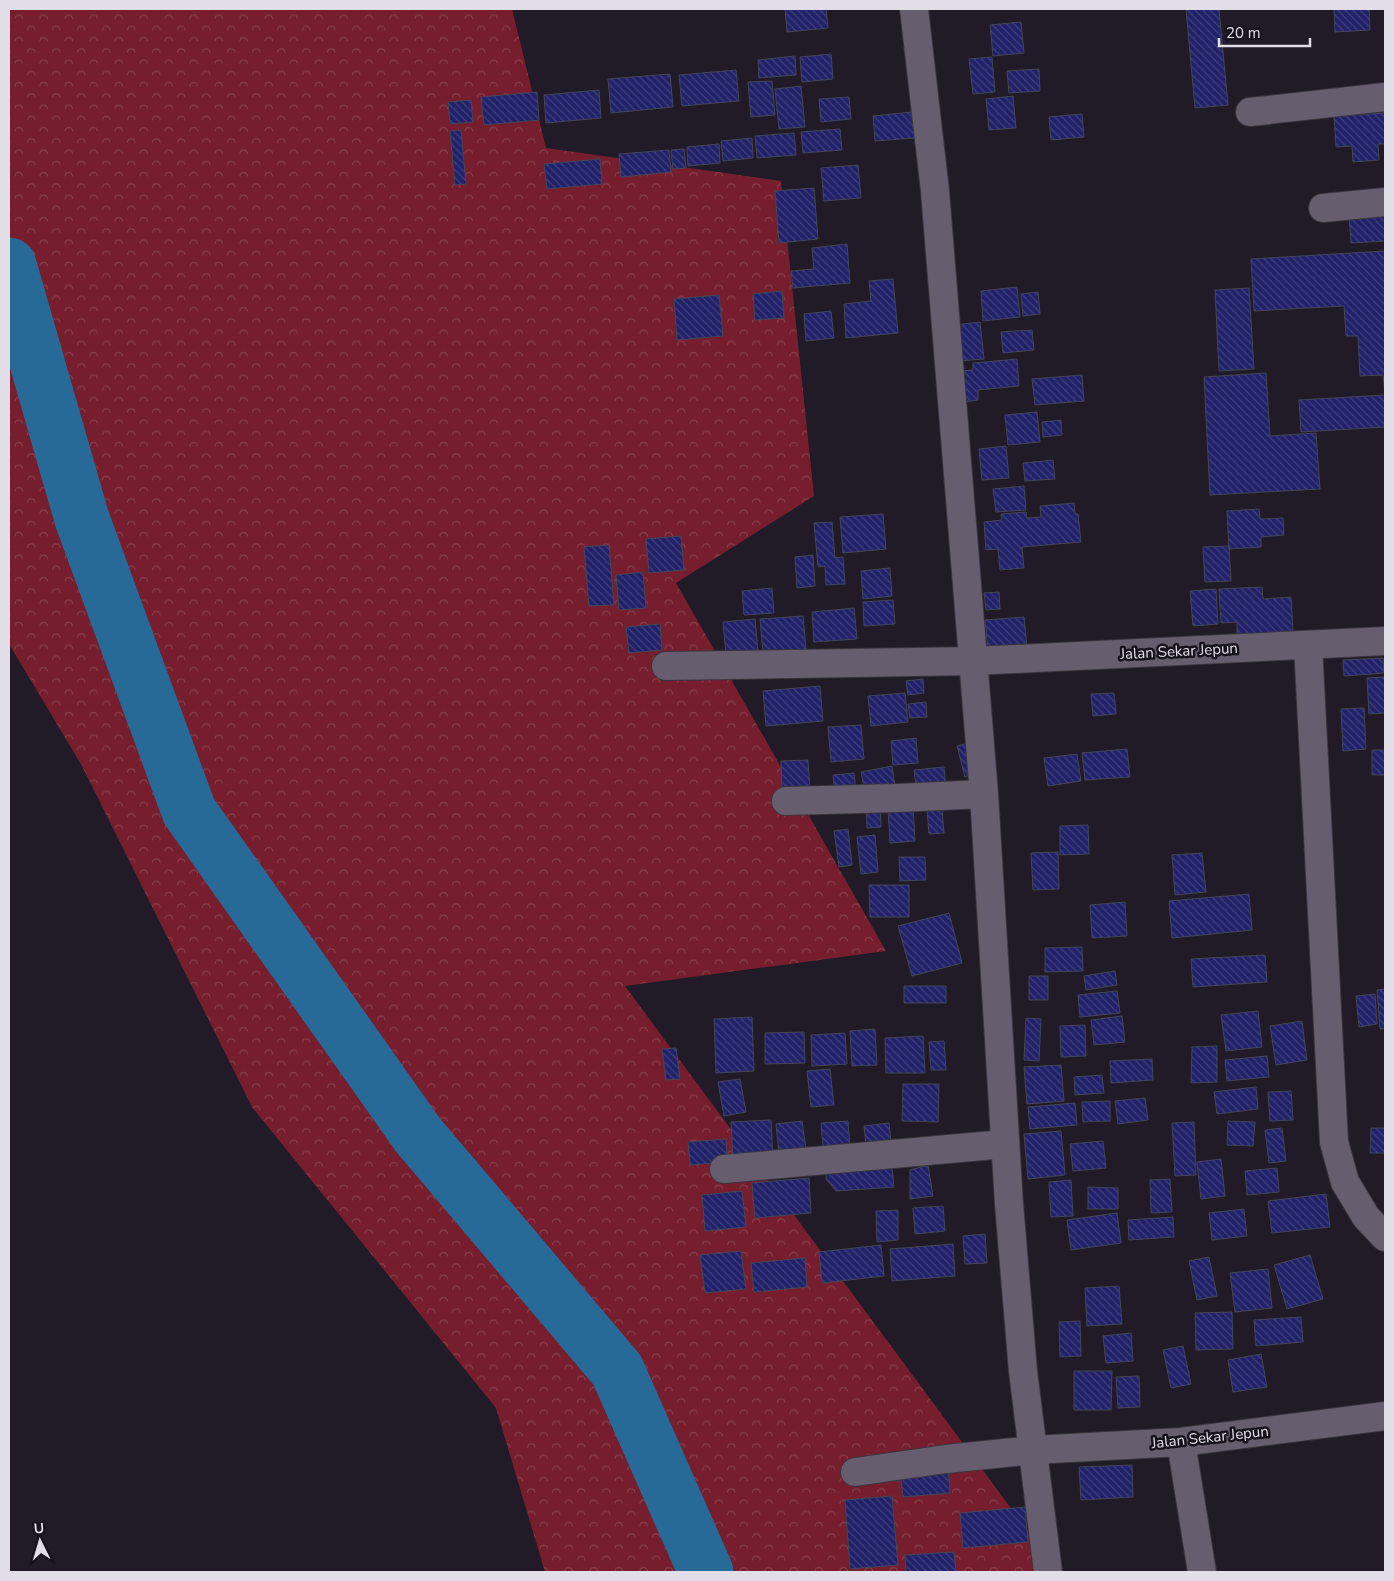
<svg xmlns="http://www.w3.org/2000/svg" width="1394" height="1581" viewBox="0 0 1394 1581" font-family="'Nunito Sans',sans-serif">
  <defs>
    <pattern id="forest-crowns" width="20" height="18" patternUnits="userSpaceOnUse" patternTransform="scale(1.25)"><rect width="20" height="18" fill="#761e2e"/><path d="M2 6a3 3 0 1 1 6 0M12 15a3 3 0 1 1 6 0" fill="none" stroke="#893e4c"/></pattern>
    <pattern id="building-back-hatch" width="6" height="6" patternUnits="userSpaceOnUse" patternTransform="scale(1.25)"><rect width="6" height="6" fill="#202168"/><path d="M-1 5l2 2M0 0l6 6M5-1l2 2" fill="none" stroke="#40417e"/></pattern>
  </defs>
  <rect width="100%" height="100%" fill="#211a27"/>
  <path fill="url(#forest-crowns)" d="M9 9H512L546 148 781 181 814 496 676 583 886 951 625 986 1058 1572H545L496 1408 252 1107 82 766 9 644Z"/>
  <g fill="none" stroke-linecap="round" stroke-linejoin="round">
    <path stroke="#286a97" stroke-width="55" d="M9 265 82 519 189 811 418 1135 617 1370 706 1572"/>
  </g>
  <path fill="url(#building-back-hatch)" stroke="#434656" d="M785 9H826L828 28 787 32Z
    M1186 9H1219L1228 105 1195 108Z
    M1334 9H1369L1370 30 1335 32Z
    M1021 22 1024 53 993 56 990 25Z
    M831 54 833 79 802 82 800 57Z
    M795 56 796 75 759 78 758 60Z
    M992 57 995 92 973 94 969 59Z
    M1039 69 1040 91 1009 93 1007 71Z
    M736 70 739 101 682 106 679 75Z
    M670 74 673 107 611 113 608 79Z
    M772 81 775 115 751 117 748 82Z
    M801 86 805 127 779 129 775 89Z
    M599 90 601 118 546 123 544 95Z
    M537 92 539 120 484 125 481 97Z
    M1013 96 1016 128 989 130 986 99Z
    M849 97 851 119 821 122 819 99Z
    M471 100 473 122 450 124 448 102Z
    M912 112 914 138 875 141 873 116Z
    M1385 113V144H1378L1379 160 1353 162 1352 146 1336 147 1334 116Z
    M1082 114 1084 137 1051 140 1049 117Z
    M840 129 842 150 803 153 801 132Z
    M461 130 466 184 455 185 450 131Z
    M794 133 796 155 757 158 755 136Z
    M752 138 753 158 723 161 721 141Z
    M719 144 720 163 688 166 687 147Z
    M684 149 686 168 673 169 671 150Z
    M669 150 671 172 621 177 619 154Z
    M600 159 602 184 547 189 544 164Z
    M858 165 861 198 824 201 821 168Z
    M814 188 818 239 779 243 775 191Z
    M1385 214V241L1351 243 1349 216Z
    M847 244 850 283 793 288 791 271 814 269 812 248Z
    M1385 251V427L1301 432 1299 400 1385 395 1383 375 1360 376 1358 336H1346L1344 306 1254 311 1251 259Z
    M893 279 898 333 846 338 844 304 871 301 869 281Z
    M1017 287 1020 317 983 321 981 291Z
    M1249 288 1254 369 1219 371 1215 290Z
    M782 291 784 318 755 320 753 294Z
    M1038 292 1040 314 1023 316 1021 294Z
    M719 295 723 336 677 340 674 299Z
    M831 311 834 338 806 341 804 314Z
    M980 322 984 359 958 361 955 325Z
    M1032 330 1034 350 1003 353 1001 332Z
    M1017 359 1019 386 978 390V400L963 402 960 371 973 370V363Z
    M1266 373 1270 436 1316 433 1320 489 1210 495 1204 377Z
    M1082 375 1084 401 1035 405 1032 379Z
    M1037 412 1040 442 1008 445 1005 415Z
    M1061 420 1062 435 1043 437 1042 422Z
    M1006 446 1009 478 982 480 979 449Z
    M1053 460 1055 479 1025 481 1023 463Z
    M1024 486 1026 510 996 512 993 489Z
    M1074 503 1075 514H1078L1081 542 1022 547 1024 568 1000 570 998 549 986 550 984 522 1002 520 1001 514 1026 512 1027 518 1041 517 1040 506Z
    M1259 509 1260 519 1283 518 1284 535 1261 537V547L1229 549 1227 511Z
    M883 514 886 549 843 553 840 517Z
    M832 522 835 558 843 557 845 584 826 585 825 566 818 567 814 523Z
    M681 536 684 570 649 573 646 539Z
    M609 545 614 605 589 606 584 547Z
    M1229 546 1231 581 1205 582 1203 547Z
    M813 555 815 586 797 588 795 557Z
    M890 568 892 596 863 599 861 571Z
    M643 572 646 608 619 610 616 575Z
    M1262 587 1263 599 1291 597 1293 632 1237 636V622L1221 623 1219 589Z
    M772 588 774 613 744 615 742 591Z
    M1216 589 1218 624 1193 626 1190 591Z
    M999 592 1000 609 986 610 984 593Z
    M893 600 895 624 864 626 863 602Z
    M854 608 857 639 814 642 812 612Z
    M803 616 806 649 763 652 760 619Z
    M1024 617 1027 649 988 653 985 620Z
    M755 619 758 651 726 654 723 622Z
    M660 624 662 650 629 653 626 627Z
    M1383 658 1384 673 1344 676 1343 660Z
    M1385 677V713L1369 714 1367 678Z
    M923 679 924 693 908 695 906 681Z
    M820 686 823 721 766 726 763 691Z
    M905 693 908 722 871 726 868 696Z
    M1114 693 1116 714 1093 716 1091 694Z
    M926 702 927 717 910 718 908 704Z
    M1364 708 1366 749 1343 751 1341 709Z
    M861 725 864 759 831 762 828 727Z
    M916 738 918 763 893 765 891 741Z
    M976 741 979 770 965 777 957 746Z
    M1127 749 1130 777 1085 780 1082 753Z
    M1372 750H1385V775H1372Z
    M1077 754 1081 781 1048 786 1044 758Z
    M808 760 810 791 782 793 781 761Z
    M892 766 895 786 865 792 861 772Z
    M944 767 946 791 917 794 914 770Z
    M854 773 856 792 835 794 833 775Z
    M880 802 881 827 867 828 866 803Z
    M913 807 915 841 890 843 888 809Z
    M942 808 944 833 929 834 927 809Z
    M1088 825 1089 854 1060 855V826Z
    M848 829 852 865 839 867 834 831Z
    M875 835 878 872 861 874 857 837Z
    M1058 852 1059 889 1033 890 1031 853Z
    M1202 853 1206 892 1175 895 1172 855Z
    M899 857H925L926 880 900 881Z
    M869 885H909V917H870Z
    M1249 894 1252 930 1172 938 1169 901Z
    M1125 902 1127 936 1092 938 1090 905Z
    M949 913 962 963 912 976 898 926Z
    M1082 947 1083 971 1045 972V948Z
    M1265 955 1267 982 1193 987 1191 959Z
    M1115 971 1117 985 1086 990 1084 976Z
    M1029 976H1048V1000H1029Z
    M904 986H946V1003H904Z
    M1385 989V1028L1380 1029 1377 990Z
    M1117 991 1120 1013 1080 1017 1078 995Z
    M1375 994 1377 1024 1359 1027 1356 996Z
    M1258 1011 1262 1047 1226 1051 1221 1015Z
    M1122 1016 1125 1042 1094 1045 1091 1020Z
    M752 1017 754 1071 716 1073 714 1019Z
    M1026 1018 1041 1019 1039 1061 1024 1060Z
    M1302 1021 1307 1060 1276 1065 1270 1026Z
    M1085 1025 1086 1056 1061 1057 1060 1026Z
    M875 1029 877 1065 852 1066 850 1031Z
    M804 1032 805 1063 765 1064V1033Z
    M845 1033 847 1064 812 1066 811 1035Z
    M923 1036 925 1073H886L885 1038Z
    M944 1041 946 1070H931L929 1042Z
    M1217 1046V1082L1191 1083 1192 1047Z
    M676 1048 680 1079 666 1080 662 1049Z
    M1267 1056 1269 1077 1227 1081 1225 1060Z
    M1152 1059 1153 1080 1111 1083 1110 1061Z
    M1061 1065 1064 1101 1027 1104 1024 1067Z
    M830 1069 834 1105 811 1107 807 1071Z
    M1102 1075 1104 1093 1075 1095 1074 1077Z
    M740 1079 746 1112 724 1116 718 1082Z
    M903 1084H939L938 1122 902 1121Z
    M1256 1087 1258 1109 1217 1114 1214 1092Z
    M1291 1091 1293 1120 1270 1121 1268 1092Z
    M1145 1098 1148 1120 1118 1124 1115 1101Z
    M1110 1101V1121L1083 1122 1082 1102Z
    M1075 1103 1077 1125 1030 1129 1028 1107Z
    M771 1120 773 1160 733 1161 731 1122Z
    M802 1121 806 1149 779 1153 776 1124Z
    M848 1121 850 1147 823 1148 821 1123Z
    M1228 1121 1255 1122 1253 1146 1227 1145Z
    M1194 1122 1196 1175 1175 1176 1172 1123Z
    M889 1123 891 1142 866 1145 864 1126Z
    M1282 1128 1286 1161 1269 1163 1265 1130Z
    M1371 1128H1385V1153H1370Z
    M1061 1131 1065 1175 1028 1179 1024 1134Z
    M726 1139 727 1162 690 1165 688 1142Z
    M1103 1141 1106 1168 1073 1171 1070 1144Z
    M891 1158 894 1187 836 1191 826 1179 827 1162Z
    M1221 1159 1225 1196 1201 1199 1197 1162Z
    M928 1165 933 1196 910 1199V1170Z
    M1277 1168 1279 1192 1247 1195 1245 1171Z
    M809 1178 811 1213 755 1218 752 1183Z
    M1170 1179 1172 1212 1151 1213 1150 1180Z
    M1071 1180 1073 1216 1051 1217 1049 1182Z
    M1088 1187 1118 1188V1209H1088Z
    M742 1191 746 1227 705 1231 702 1195Z
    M1326 1194 1330 1227 1272 1233 1268 1201Z
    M943 1206 945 1231 915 1234 913 1208Z
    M1244 1209 1247 1236 1212 1240 1209 1213Z
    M898 1210V1240L877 1242 876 1211Z
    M1117 1213 1121 1243 1071 1250 1067 1220Z
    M1173 1217 1174 1237 1129 1240 1128 1220Z
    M985 1234 987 1263 965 1264 963 1236Z
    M953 1244 955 1276 892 1281 890 1249Z
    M881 1245 884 1276 822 1283 819 1252Z
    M741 1251 746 1289 705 1293 700 1255Z
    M1310 1255 1323 1299 1287 1309 1274 1265Z
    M1209 1257 1217 1296 1197 1300 1189 1261Z
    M805 1258 807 1287 754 1292 751 1263Z
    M1268 1269 1272 1308 1235 1312 1230 1273Z
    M1119 1286 1122 1324 1087 1326 1085 1288Z
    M1232 1312 1233 1349 1196 1350 1195 1313Z
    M1301 1317 1303 1342 1256 1346 1254 1320Z
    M1080 1321 1081 1356 1060 1357 1059 1322Z
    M1131 1333 1133 1361 1106 1363 1103 1336Z
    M1183 1346 1191 1384 1171 1388 1163 1350Z
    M1261 1354 1267 1387 1233 1392 1228 1360Z
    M1074 1371H1112L1111 1410H1074Z
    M1139 1376 1140 1407 1118 1408 1116 1377Z
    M1132 1465 1133 1497 1081 1500 1079 1467Z
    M948 1466 950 1493 903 1497 900 1470Z
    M892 1496 898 1565 850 1569 845 1500Z
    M1025 1507 1028 1542 963 1548 960 1513Z
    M954 1552 956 1572H906L905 1555Z"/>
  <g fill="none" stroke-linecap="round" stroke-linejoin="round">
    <g stroke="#3a353f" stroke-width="30">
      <path id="minor" d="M914 9 935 191 984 794 1009 1204 1023 1371 1048 1572
        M1250 112 1385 97
        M1323 208 1385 202
        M1308 645 1334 1142 1345 1182 1366 1217 1385 1237
        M666 666 973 661 1385 641
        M786 801 897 798 984 794
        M724 1169 1005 1144
        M1181 1442 1202 1572
        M855 1472 946 1459 1033 1450 1181 1442 1385 1416"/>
    </g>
    <use href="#minor" stroke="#665e6e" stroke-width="28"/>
  </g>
  <g text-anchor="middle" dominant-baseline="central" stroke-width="5" stroke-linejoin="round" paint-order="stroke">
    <g font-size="15" fill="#e2dee7" stroke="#18111e">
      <text transform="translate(1179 651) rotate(-3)">Jalan Sekar Jepun</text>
      <text transform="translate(1210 1437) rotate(-6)">Jalan Sekar Jepun</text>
    </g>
  </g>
  <rect width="1394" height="1581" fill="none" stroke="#e2dee7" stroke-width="20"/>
  <g transform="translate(40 1541) rotate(355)" stroke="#18111e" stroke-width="4" paint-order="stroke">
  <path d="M0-4L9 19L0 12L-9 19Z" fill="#e2dee7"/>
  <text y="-8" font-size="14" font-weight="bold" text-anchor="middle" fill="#e2dee7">U</text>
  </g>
  <path d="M1219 38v8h91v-8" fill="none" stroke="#e2dee7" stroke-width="2.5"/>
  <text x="1226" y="38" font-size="15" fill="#e2dee7" stroke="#18111e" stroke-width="4" paint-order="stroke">20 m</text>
</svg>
